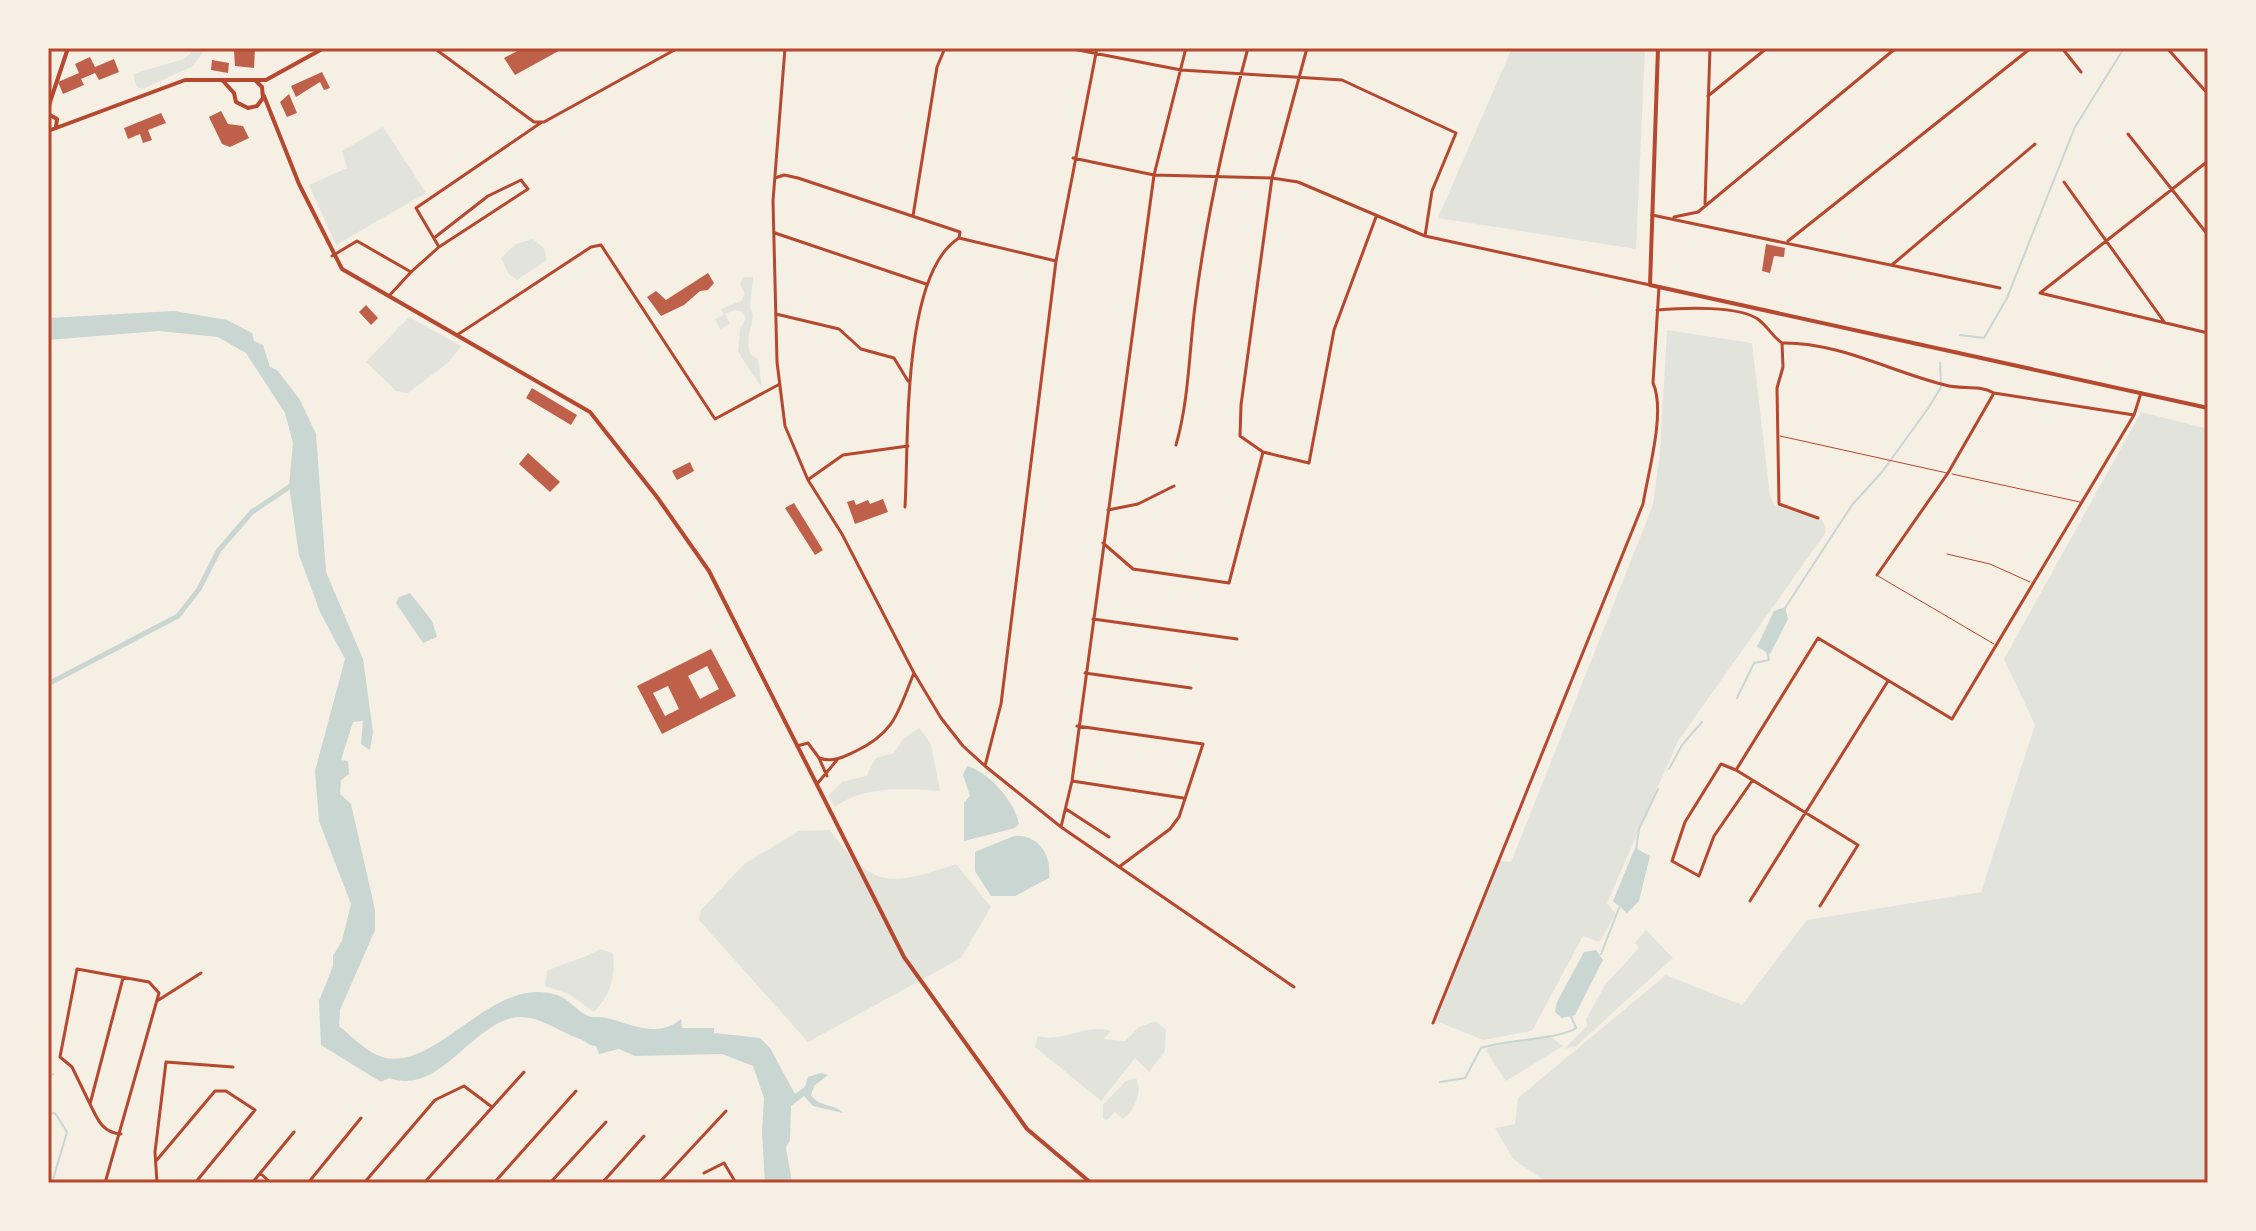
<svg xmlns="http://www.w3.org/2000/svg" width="2256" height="1231" viewBox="0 0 2256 1231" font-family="Rubik,sans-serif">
  <rect width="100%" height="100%" fill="#f6efe4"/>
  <path fill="#e2e4dc" d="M196 48H206L193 66 143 89 137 87 133 75 139 72 184 59Z
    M1512 48H1645L1636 249 1438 218Z
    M383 127 426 193 336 245 309 185 347 168 342 151Z
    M533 239 544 248 547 260 517 280 509 274 501 258 516 244Z
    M744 277H753L750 307 753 315C751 333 746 334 750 354L758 359 762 388 738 352 740 329 746 319 743 312 735 310 725 314 730 324 720 329 715 319 724 315 721 309 741 301 745 294 740 284Z
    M409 317 461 346 449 362 408 393 396 391 366 362Z
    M1667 330 1752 343 1770 496 1775 506 1823 520 1826 532 1678 741 1607 903 1616 914 1599 942 1583 936 1532 1031 1483 1040 1436 1021 1500 861 1511 862 1653 505 1660 452Z
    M2141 412 2208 429V1183H1548L1513 1159 1495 1128 1515 1124 1518 1098 1666 975 1742 1005 1807 920 1981 892 2035 725 2004 659Z
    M919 728 931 744 940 791C906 789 865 785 835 807L828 796 842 782 866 776 876 758 894 753 903 739Z
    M830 830C872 890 891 886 956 864L991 907 961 958 808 1042 699 920 701 910 744 864 799 831Z
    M1646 930 1673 958 1576 1046 1564 1049 1587 1026 1586 1019 1605 985 1639 948 1635 943Z
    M600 949 613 953C616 977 610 995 594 1012L569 994 545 986 547 971C565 962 582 960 600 949Z
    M1156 1021 1166 1030 1165 1051 1149 1072 1135 1058 1101 1101 1035 1047 1038 1036C1065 1043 1085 1023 1111 1031L1103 1039 1125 1041 1139 1027Z
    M1548 1035 1563 1046 1506 1081 1486 1051 1489 1047Z
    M1136 1078C1143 1092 1135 1109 1123 1119L1115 1112 1107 1120 1103 1119V1105L1126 1081Z"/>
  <path fill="#c9d6d2" d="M174 311 227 320 252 333 254 341 263 345 270 367 277 370 300 400 316 434 326 572 363 659 373 732 370 750 361 744 363 721 353 722 341 760 348 761 349 774 341 780 340 794 351 804 375 910V930L340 1010 339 1026C350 1035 361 1046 373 1053 430 1085 489 972 557 995 569 999 577 1011 588 1016 594 1018 600 1016 606 1018 632 1024 657 1039 681 1019L682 1028H714V1033L760 1038 770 1048 795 1094 805 1087 808 1077 821 1073 828 1075 814 1086 811 1095C820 1108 834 1103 843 1113L813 1106 804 1096 791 1106 790 1140 786 1147 792 1183H765L762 1132 764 1098 753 1066 722 1054 635 1056 619 1049 599 1054 596 1046C588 1046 588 1042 580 1039 559 1032 536 1012 511 1018 469 1029 437 1096 389 1078L381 1082 321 1045 319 1001 333 966V956L342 941 351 904 319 821 315 771 345 659 320 612 299 555 289 486 293 443 285 413 246 353 218 337 159 331 48 340 49 318Z
    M410 593 432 621 437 637 423 643 396 603 399 597Z
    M1785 607 1788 619 1770 654 1757 647 1774 611Z
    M967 766C989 772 1015 802 1019 824L1015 828 964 841V803L970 796 963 775Z
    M1014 836C1038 834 1052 855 1049 878L1015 896H991L975 871V852Z
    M1635 848 1650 856 1639 901 1627 913 1613 901Z
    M1596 950 1603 960 1575 1015 1562 1018 1555 1012 1557 1002 1584 952Z"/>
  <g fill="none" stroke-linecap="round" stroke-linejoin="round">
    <path stroke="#c9d6d2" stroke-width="2" d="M1960 335 1984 338 2007 298 2075 127 2124 48
      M1785 608 1852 505 1882 472 1929 407 1941 387 1940 363
      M1737 698 1754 663 1769 660 1767 650
      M1669 769 1682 745 1702 722
      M1636 850 1639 829 1658 789
      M1601 954 1619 908
      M48 1077 53 1074
      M1440 1082 1465 1078 1481 1048C1505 1040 1561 1039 1576 1028L1571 1016
      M48 1114 55 1113 67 1132 52 1183"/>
    <path stroke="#c9d6d2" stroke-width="5" d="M48 684 178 616 199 589 219 550 252 512 295 483"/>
  </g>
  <path fill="#bf614a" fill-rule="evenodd" d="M244 48H255L254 68 235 66 234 51Z
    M523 48H564L515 75 504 58Z
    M90 57 95 67 114 59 119 72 99 80 95 73 81 79 84 85 63 94 58 82 79 73 75 64Z
    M212 60 229 63 228 73 211 70Z
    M322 72 330 88 324 90 320 82 296 97 291 86Z
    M289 94 297 113 287 117 280 102Z
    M221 111 228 124 243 126 249 138 230 147 222 144 209 117Z
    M161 113 166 123 148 130 152 140 143 143 140 134 128 139 124 128Z
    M1766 244 1785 248 1784 257 1774 256 1770 273 1762 271Z
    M708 273 714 283 708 290 700 291 684 305 661 316 647 297 656 291 666 300Z
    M366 305 378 318 371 325 359 312Z
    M532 388 577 415 571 425 526 398Z
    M528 453 560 482 550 492 519 464Z
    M690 462 694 471 677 480 672 471Z
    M883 499 888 512 855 524 847 502 854 500 856 505 868 500 870 504Z
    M794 503 823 550 815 555 785 508Z
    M711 649 736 696 662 734 637 686ZM707 666 719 689 700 699 688 676ZM668 686 679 709 665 716 653 693Z"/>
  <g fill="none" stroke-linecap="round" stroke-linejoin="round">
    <path stroke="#b5482f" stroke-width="1" d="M1780 436 1947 473
      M1952 474 2080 502
      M1947 554 1990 564 2030 582
      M1878 576 1994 644"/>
    <path stroke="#b5482f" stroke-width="3" d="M434 48 534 122H544L678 48
      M785 48 773 201 777 362 785 426 808 480 842 534 914 673C898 711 896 732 856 751 843 757 833 763 819 758L808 743 797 746
      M1307 48 1272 178 1241 405 1240 436 1263 452 1309 463 1334 330 1376 217
      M2062 48 2081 72
      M2167 48 2208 94
      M945 49H1073L1181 70 1342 80 1456 133 1432 191 1425 236
      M1708 96 1767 48
      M2128 134 2208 235
      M1073 158 1154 175 1272 178 1298 182 1425 236 1650 285
      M775 178 784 175 798 178 960 232 959 238
      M2064 182 2165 323
      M1705 204 1710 48
      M1652 215 2000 288
      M913 216 937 67 945 48
      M1674 217 1698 212 1896 48
      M775 233 926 284
      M434 238 488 196 521 180 528 189 439 247
      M1788 241 2031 48
      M332 256 357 241 411 272 389 296
      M1893 264 2035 144
      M411 272 439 247 416 208 542 122
      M2040 293 2208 161
      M2040 293 2208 333
      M1657 310C1682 308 1740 305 1759 320 1768 327 1773 337 1782 343 1838 342 1892 372 1945 385 1962 390 1977 384 1994 393L2134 415
      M776 314 839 329 861 349 894 358 908 381
      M457 335 591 247 601 245 715 419 778 385
      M1782 343 1783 367 1777 388 1779 504 1818 518
      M1176 445C1189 400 1189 352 1195 306 1206 219 1225 133 1248 48
      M809 479 843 455 908 446
      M905 507C909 444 901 274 959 238L1056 261
      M1108 510 1138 504 1174 486
      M1103 543 1133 569 1229 583 1263 452
      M1877 575 1948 473 1994 393
      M1093 619 1237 639
      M914 673 941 718 963 746 985 766 1061 827 1294 987
      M1085 673 1191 688
      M1077 726 1203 744 1179 817 1170 829 1119 867
      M819 758 827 776
      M985 766 1001 704 1056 261 1097 48
      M1736 770 1721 764 1685 822 1672 861 1699 876 1714 836 1752 781
      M1072 781 1183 798
      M817 784 837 760
      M1066 809 1109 837
      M1061 827 1072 781 1154 175 1186 48
      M1750 901 1888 681
      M1820 906 1858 845 1736 770 1818 638 1952 719 2134 415 2141 393
      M157 1001 201 973
      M1433 1023 1643 504C1648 473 1666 411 1653 383L1659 287
      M90 1104 72 1067 60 1057 77 969 149 982 159 993 105 1183
      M121 1134C102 1133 97 1118 90 1104L123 978
      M156 1161 215 1091H226L255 1110 195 1183
      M260 1173 271 1183
      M704 1173 724 1163 736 1183
      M157 1183 155 1152 166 1062 233 1067
      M252 1183 294 1132
      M308 1183 361 1118
      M364 1183 435 1100 464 1086 492 1107
      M424 1183 524 1072
      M494 1183 576 1091
      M550 1183 606 1122
      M602 1183 644 1136
      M659 1183 726 1111"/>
    <path stroke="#b5482f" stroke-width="4" d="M1658 48 1650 285 2208 408
      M264 96 299 184 342 269 590 412 657 497 709 571 904 957 1027 1129 1091 1183
      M48 108 68 48"/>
    <path stroke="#b5482f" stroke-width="4" d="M223 81 234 93 236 102 248 108 257 106 263 98 262 87 256 81
      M48 114 57 119 56 127
      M48 131 185 80H266L324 48"/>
  </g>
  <rect width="2256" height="1231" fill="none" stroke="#f6efe4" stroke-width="100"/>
  <rect x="50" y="50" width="2156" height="1131" fill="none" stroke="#b5482f" stroke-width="3"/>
</svg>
